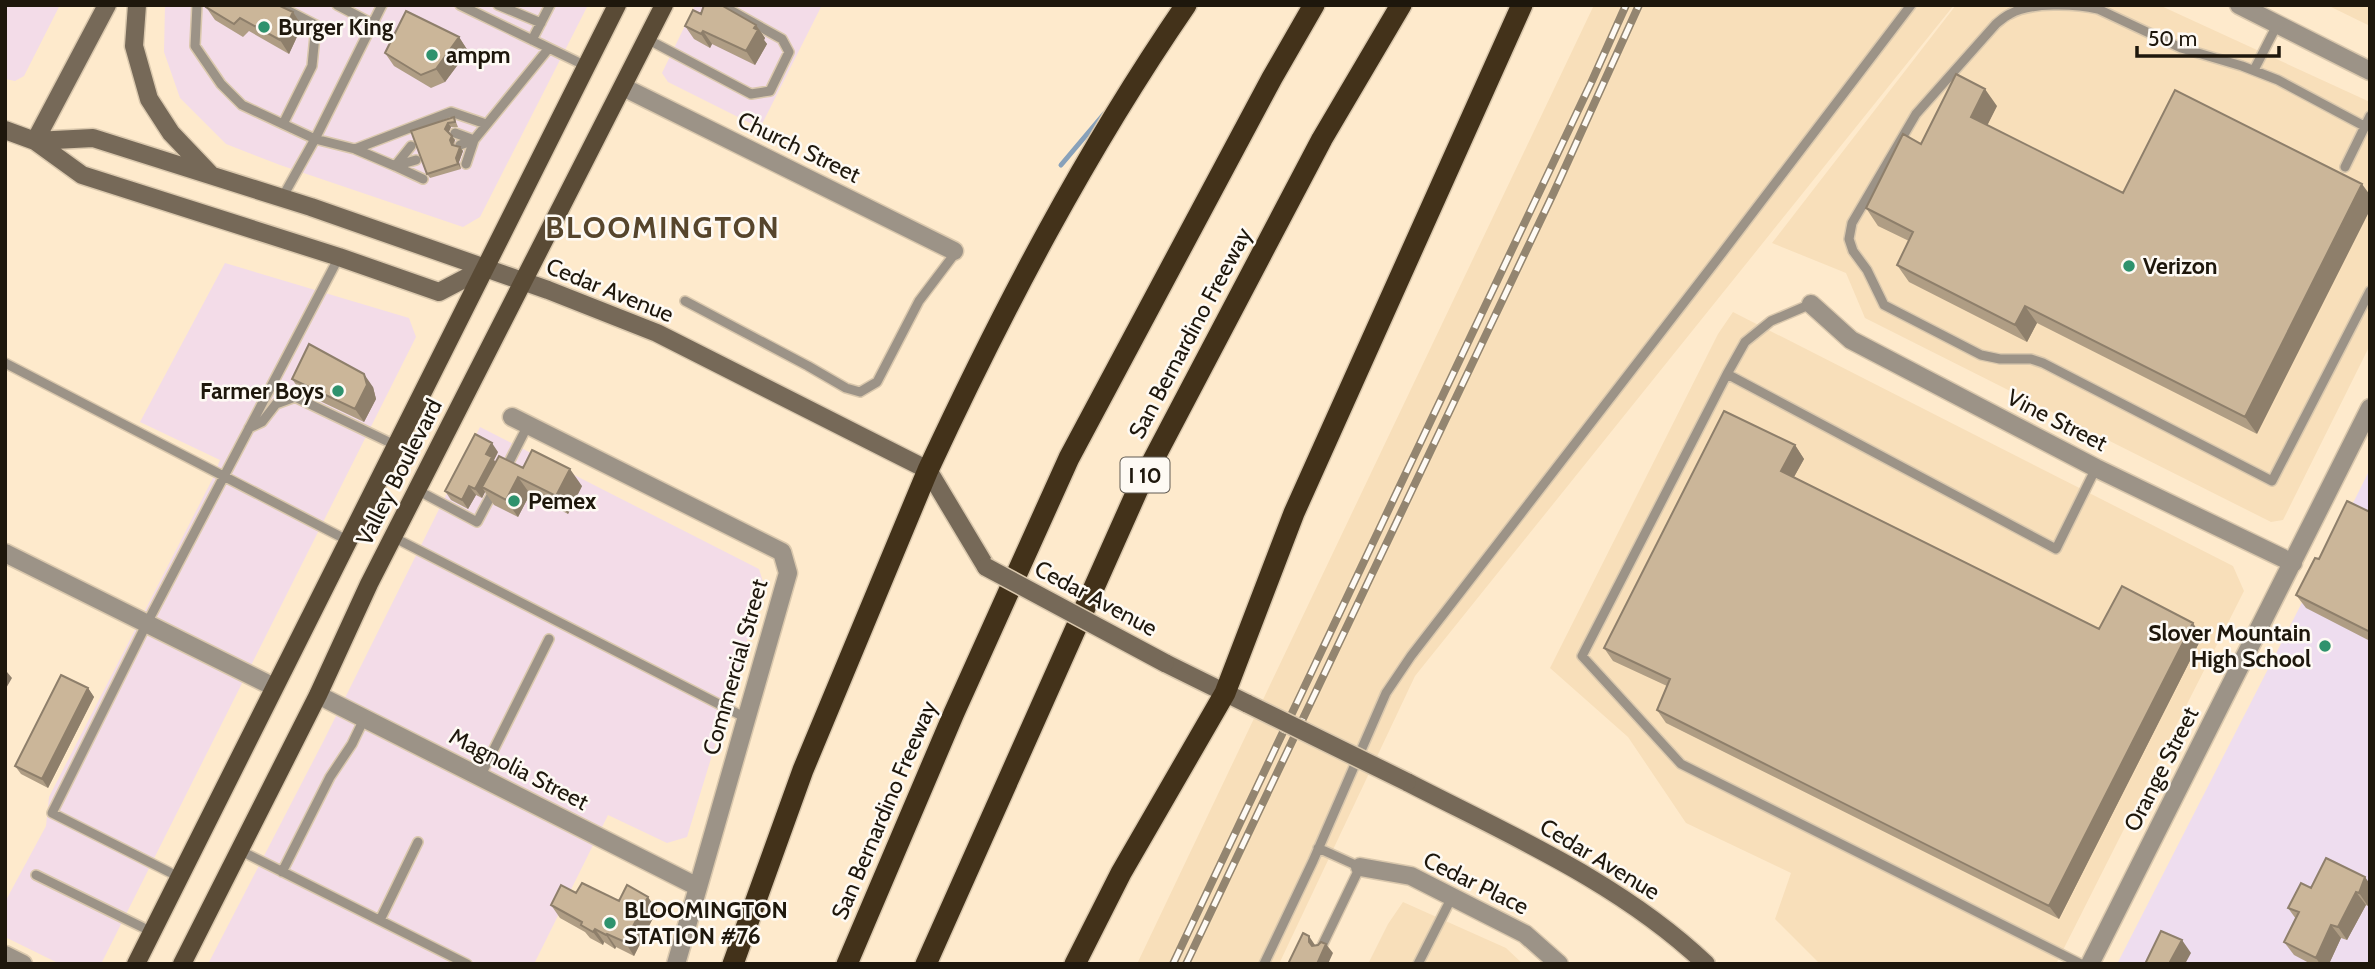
<svg xmlns="http://www.w3.org/2000/svg" width="2375" height="969" viewBox="0 0 2375 969" font-family="Cabin,sans-serif">
  <rect width="100%" height="100%" fill="#feeacc"/>
  <path fill="#f3dce8" d="M5 5H60L24 76 15 81 5 79Z
    M165 5H588L480 217 463 227 280 165 226 144 180 98 164 52Z
    M695 5H822L760 128 668 82 662 73Z
    M225 263 409 318 416 337 101 964H60L5 937V902L46 826 49 797 213 478 220 460 140 422Z
    M480 427 759 569 764 585 687 837 667 843 608 815 534 964H208L323 742Z"/>
  <path fill="#f8dfba" d="M1594 5H1954L1415 676 1279 964H1137Z
    M1956 5H2159L2370 102V345L2283 520 2271 522 1865 318 1846 273 1772 243Z
    M2327 5H2370V26Z
    M1733 312 2233 566 2244 591 2056 964H1820L1775 919 1791 873 1686 823 1628 737 1550 668 1718 334Z
    M1403 902 1506 948 1523 964H1368L1388 924Z"/>
  <path fill="#eeddef" d="M2370 469V964H2117L2355 499Z"/>
  <g fill="none" stroke-linecap="round" stroke-linejoin="round">
    <path stroke="#88a1ba" stroke-width="5" d="M1061 165 1104 114"/>
    <g stroke="#dac8ad" stroke-width="12">
      <path id="lane" d="M197 5 195 46 221 84 242 105 315 139 355 149 395 166 416 160
        M277 5 316 25 312 66 283 124
        M337 5 373 24
        M460 5 586 66
        M498 5 541 23
        M647 39 751 94 770 91 789 52 782 39 721 5
        M532 40 550 5
        M2254 70 2277 25
        M2364 126 2278 80 2242 66 2181 48 2098 9C2076 4 2030 2 2010 14 2005 16 2001 20 1996 24L1916 114 1852 223 1849 239 1853 251 1867 270 1884 305 1981 355 2000 359H2031L2043 363 2272 481 2370 291
        M455 133 474 140 466 164
        M460 145 474 140 549 48
        M411 146 395 166 423 179
        M355 149 451 112 486 124
        M2345 167 2370 116
        M282 198 315 139 382 5
        M685 301 808 366 846 388 860 392 877 382 919 301 953 256 954 251
        M5 363 347 540
        M1727 374 1745 342 1771 321 1811 304
        M249 428 262 422 276 404 295 397 395 445
        M505 470 528 425
        M417 490 477 522 495 488
        M393 537 746 718
        M480 777 549 639
        M1318 848 1360 867 1321 948
        M239 850 467 964
        M282 872 330 777 352 744 364 719
        M36 875 152 932
        M179 877 52 813 147 623 339 257
        M380 920 418 842
        M1264 964 1313 861 1386 693 1411 656 1719 257 1911 5
        M1418 964 1452 897
        M2081 964 1681 764 1582 656 1727 374 2056 549 2096 468"/>
    </g>
    <g stroke="#dac8ad" stroke-width="21">
      <path id="street" d="M2239 5 2370 71
        M623 87 954 251
        M1811 304 1851 340 2096 468 2293 563
        M512 417 782 552 788 573 676 964
        M5 553 274 687
        M318 695 698 887
        M1360 867 1411 876 1525 934 1559 964
        M5 955 23 964
        M2090 964 2370 408"/>
    </g>
    <g stroke="#dac8ad" stroke-width="21">
      <path id="secondary" d="M137 5 134 46 149 99 171 133 211 175
        M5 130 35 141 82 175 339 257 439 292 483 269
        M35 141 93 138 311 207 548 290 657 333 928 470 986 567
        M35 141 107 5
        M1165 663 1248 704
        M1407 782C1510 835 1621 883 1706 964"/>
    </g>
    <g stroke="#dac8ad" stroke-width="21">
      <path id="primary" d="M136 964 617 5
        M182 964 318 695 369 584 664 5"/>
    </g>
    <g stroke="#dac8ad" stroke-width="24">
      <path id="highway" d="M733 964 803 770 928 470C1003 309 1085 152 1186 5
        M847 964 954 713 1069 458 1272 78 1314 5
        M926 964 1138 489 1322 139 1401 5
        M1075 964 1121 873 1225 693 1294 513 1522 5"/>
    </g>
    <use href="#lane" stroke="#9c9387" stroke-width="9"/>
    <use href="#street" stroke="#9c9387" stroke-width="18"/>
    <use href="#secondary" stroke="#766958" stroke-width="18"/>
    <use href="#primary" stroke="#5a4b36" stroke-width="18"/>
    <use href="#highway" stroke="#43321a" stroke-width="21"/>
    <g stroke="#938570" stroke-width="8">
      <path id="rail" d="M1173 964 1591 83 1626 5
        M1186 964 1554 192 1639 5"/>
    </g>
    <use href="#rail" stroke="#fefaf4" stroke-width="5" stroke-dasharray="16" stroke-linecap="butt"/>
    <g stroke="#dac8ad" stroke-width="21" stroke-linecap="butt">
      <path id="secondary-bridge" d="M986 567 1165 663
        M1248 704 1407 782"/>
    </g>
    <use href="#secondary-bridge" stroke="#766958" stroke-width="18"/>
  </g>
  <path fill="#af9d84" d="M206 7 293 12 302 26 289 54 249 31 243 37 215 20Z
    M701 14 756 25 765 38 764 40 767 44 755 65 712 44 710 48 694 39 685 26Z
    M459 37 468 51 445 82 431 88 394 66 385 53Z
    M1997 106 1987 125 2123 193 2257 434 2037 323 2027 342 1909 282 1897 265 1909 241 1878 226 1866 208 1921 144Z
    M454 117 458 127H451L448 133 455 140 454 146 463 151 459 162 461 169 430 178 427 174 411 131Z
    M292 379 373 387 376 399 364 422 301 392Z
    M1795 445 1804 459 1794 477 2099 629 2202 637 2059 919 1666 723 1657 710 1667 686 1613 661 1604 648Z
    M498 452 494 460 495 462 523 468 582 486 568 514 530 494 518 517 494 505 485 492 482 498 476 495 468 509 451 500 445 491Z
    M2370 512V641L2306 608 2296 595 2319 559Z
    M88 688 94 697 48 788 21 774 15 766Z
    M2365 877 2368 906 2366 905 2347 940 2341 938 2329 964H2311L2294 955 2284 942 2296 919 2288 908 2311 888Z
    M576 893 619 901 657 910 634 956 616 947 615 949 604 942 603 945 590 938 585 932 560 918 551 905Z"/>
  <path fill="#8e7f6b" d="M293 12 302 26 289 54 280 40Z
    M756 25 765 38 764 40 767 44 755 65 746 51Z
    M703 31 712 44 710 48 701 34Z
    M459 37 468 51 445 82 436 69Z
    M1985 89 1997 106 1983 134 1971 117Z
    M448 123 451 127 448 134 445 129Z
    M452 136 455 140 453 144 455 150 450 140Z
    M460 147 463 151 459 162 461 169 458 164 456 158Z
    M2362 184 2370 195V210L2257 434 2245 417Z
    M2025 306 2037 323 2027 342 2015 325Z
    M364 374 373 387 376 399 364 422 355 409Z
    M492 443 498 452 494 460 498 466 482 487 485 492 482 498 475 489 486 454Z
    M1795 445 1804 459 1790 484 1781 471Z
    M570 469 582 486 568 514 556 496Z
    M518 477 530 494 518 517 506 500Z
    M469 486 476 495 468 509 462 500Z
    M2193 623 2202 637 2059 919 2049 906Z
    M7 672 12 678 5 690V676Z
    M88 688 94 697 48 788 42 779Z
    M2365 877 2370 884V902L2368 906 2359 893Z
    M2356 892 2366 905 2347 940 2338 927Z
    M648 897 657 910 634 956 625 942Z
    M2331 925 2341 938 2329 964H2320L2316 958Z
    M595 929 604 942 603 945 593 932Z
    M607 934 616 947 615 949 606 935Z
    M1309 936 1315 945V951L1309 942Z
    M2182 940 2191 953 2185 964H2171L2170 962Z
    M1326 944 1333 953 1328 964H1317Z"/>
  <path fill="#cbb699" stroke="#8e7f6b" stroke-width="2" d="M207 5H278L293 12 280 40 240 18 234 24 206 7Z
    M704 5H721L756 25 754 28 758 30 746 51 703 31 701 34 685 26 693 10 701 14Z
    M406 11 459 37 436 69 421 75 385 53Z
    M1956 74 1985 89 1971 117 2123 193 2175 90 2362 184 2245 417 2025 306 2015 325 1897 265 1913 232 1866 208 1903 134 1921 144Z
    M454 117 455 122 448 123 445 129 452 136 450 140 452 145 460 147 456 158 458 164 427 174 411 131Z
    M309 344 364 374 367 385 355 409 292 379Z
    M1724 411 1795 445 1781 471 2099 629 2122 586 2193 623 2049 906 1657 710 1670 679 1604 648Z
    M475 434 492 443 486 454 492 457 475 489 469 486 462 500 445 491Z
    M532 450 570 469 556 496 518 477 506 500 482 487 499 456 523 468Z
    M2347 501 2370 512V632L2296 595 2315 558 2319 559Z
    M61 675 88 688 42 779 15 766Z
    M2326 858 2365 877 2359 893 2356 892 2338 927 2331 925 2316 958 2284 942 2299 912 2288 908 2301 883 2311 888Z
    M582 883 619 901 627 885 648 897 625 942 607 934 606 935 595 929 593 932 581 925 582 922 551 905 561 885 576 893Z
    M2161 931 2182 940 2170 962 2173 964H2145Z
    M1303 933 1309 936V942L1312 946 1318 945 1321 942 1326 944 1317 964H1288Z"/>
  <g fill="#2e926d" stroke="#fefaf4" stroke-width="2.5">
    <circle cx="264" cy="27" r="7"/>
    <circle cx="432" cy="55" r="7"/>
    <circle cx="2129" cy="266" r="7"/>
    <circle cx="338" cy="391" r="7"/>
    <circle cx="514" cy="501" r="7"/>
    <circle cx="2325" cy="646" r="7"/>
    <circle cx="610" cy="923" r="7"/>
  </g>
  <g text-anchor="middle" dominant-baseline="central" stroke-width="5" stroke-linejoin="round" paint-order="stroke">
    <rect fill="#fefaf4" stroke="#615b52" stroke-width="2" x="1120.5" y="457.5" width="49" height="35" rx="5"/>
    <g font-size="21" font-weight="bold" fill="#1e170c">
      <text x="1145" y="475">I 10</text>
    </g>
    <g font-size="23" font-weight="bold" fill="#1e170c" stroke="#fefaf4" text-anchor="start">
      <text x="278" y="27">Burger King</text>
      <text x="446" y="55">ampm</text>
      <text x="2143" y="266">Verizon</text>
      <text x="324" y="391" text-anchor="end">Farmer Boys</text>
      <text x="528" y="501">Pemex</text>
      <text x="2311" y="633" text-anchor="end">Slover Mountain<tspan x="2311" dy="26">High School</tspan></text>
      <text x="624" y="910">BLOOMINGTON<tspan x="624" dy="26">STATION #76</tspan></text>
    </g>
    <g font-size="23" fill="#1e170c" stroke="#fefaf4">
      <text transform="translate(799 147) rotate(26)">Church Street</text>
      <text transform="translate(610 290) rotate(22)">Cedar Avenue</text>
      <text transform="translate(1190 333) rotate(-62)">San Bernardino Freeway</text>
      <text transform="translate(2057 420) rotate(27)">Vine Street</text>
      <text transform="translate(399 472) rotate(-63)">Valley Boulevard</text>
      <text transform="translate(1096 598) rotate(28)">Cedar Avenue</text>
      <text transform="translate(735 667) rotate(-74)">Commercial Street</text>
      <text transform="translate(519 769) rotate(27)">Magnolia Street</text>
      <text transform="translate(2161 769) rotate(-63)">Orange Street</text>
      <text transform="translate(884 810) rotate(-67)">San Bernardino Freeway</text>
      <text transform="translate(1600 859) rotate(31)">Cedar Avenue</text>
      <text transform="translate(1476 883) rotate(26)">Cedar Place</text>
    </g>
    <g font-size="30" font-weight="bold" letter-spacing="2" fill="#56452c" stroke="#fefaf4">
      <text x="663" y="227">BLOOMINGTON</text>
    </g>
  </g>
  <rect width="2375" height="969" fill="none" stroke="#1e170c" stroke-width="14"/>
  <path d="M2137 46v10h142v-10" fill="none" stroke="#1e170c" stroke-width="3.5"/>
  <text x="2148" y="46" font-size="21" fill="#1e170c" stroke="#fefaf4" stroke-width="5" paint-order="stroke">50 m</text>
</svg>
